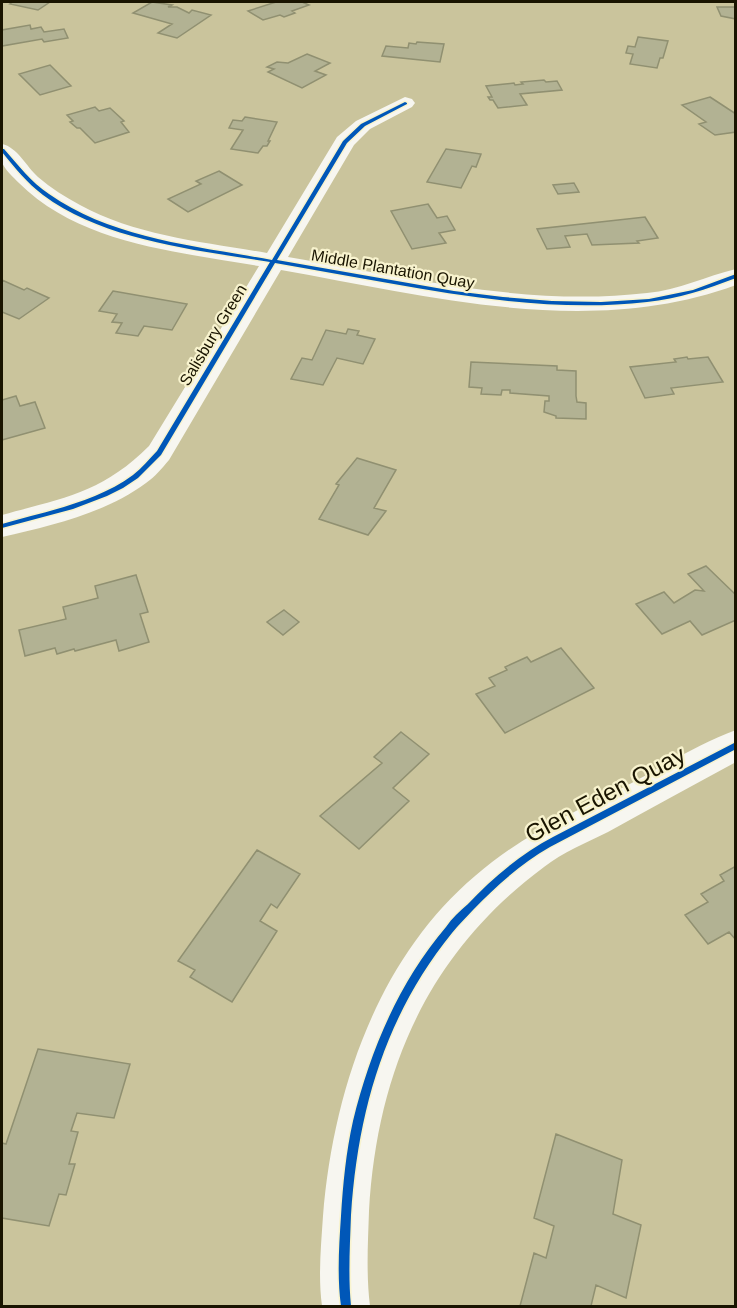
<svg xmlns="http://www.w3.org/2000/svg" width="737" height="1308" viewBox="0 0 737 1308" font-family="Arial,sans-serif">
  <rect width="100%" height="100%" fill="#cac49c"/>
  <path fill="#b2b293" stroke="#909071" stroke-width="1.5" d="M13 2H50L38 10 10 4Z
    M152 2 172 5 168 7H177L189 13 192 10 211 15 177 38 158 33 172 24 133 13Z
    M276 2H302L309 5 292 11 295 13 284 17 280 15 263 20 248 11Z
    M717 7H736V19L721 16Z
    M30 25 31 29 41 27 44 32 64 29 68 38 44 42 42 39 2 46V30Z
    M638 37 668 41 663 58H660L657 68 630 64 633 54 626 53 628 46 635 47Z
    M417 42 444 44 440 62 382 56 386 46 408 48 409 43 416 44Z
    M307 54 330 63 315 71 326 75 302 88 268 72 274 69 267 67 277 62 288 63Z
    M50 65 71 86 40 95 19 74Z
    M544 80 546 82 557 81 562 90 520 94 527 105 498 108 493 100H490L488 97H492L486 86 514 83 515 85 523 84 521 82Z
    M710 97 736 114V132L715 135 699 124 706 122 682 105Z
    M95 107 99 111 110 108 124 121 121 122 129 132 95 143 80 128H77L70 122 73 121 67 115Z
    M245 117 277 122 268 141H270L267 146H263L258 153 231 149 243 130 229 128 233 120 242 121Z
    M446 149 481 154 476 167 472 166 461 188 427 182Z
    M219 171 242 185 188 212 168 199 201 184 196 181Z
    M574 183 579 192 558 194 553 185Z
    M428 204 437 218 447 216 455 230 439 233 446 243 412 249 391 211Z
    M645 217 658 238 637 241 639 243 592 245 587 234 565 236 570 247 547 249 537 229Z
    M2 280 24 290 27 288 49 298 19 319 2 312Z
    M113 291 187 304 172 330 144 326 138 336 116 333 122 323 112 322 117 314 99 311Z
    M348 329 359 331 357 335 375 339 363 364 337 358 323 385 291 379 302 358 312 360 326 330 346 334Z
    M687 357 688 359 708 357 723 382 671 388 674 394 645 398 630 367 676 362 674 359Z
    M471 362 557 366V370L576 371V396L577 402 586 403V419L556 418V416L544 412 545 401H549V396L510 393V390H502L501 395 481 394 482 388 469 387Z
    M16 396 20 406 35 402 45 428 2 440V400Z
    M357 458 396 470 374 508 386 511 368 535 319 519 339 485 336 484Z
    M706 566 736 595V620L702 635 690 621 662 634 636 604 664 592 674 603 695 590 704 591 688 574Z
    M136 575 148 612 140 614 149 642 119 651 116 640 75 651 74 649 57 654 55 648 25 656 19 630 66 619 63 607 98 598 95 586Z
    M284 610 299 622 283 635 267 622Z
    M561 648 594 688 505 733 476 694 495 686 489 678 507 670 505 667 527 657 531 662Z
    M401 732 429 754 393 788 409 801 359 849 320 816 382 763 374 757Z
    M257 850 300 874 277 908 271 904 260 921 277 931 232 1002 190 977 195 970 178 961Z
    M736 866V940L729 932 708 944 685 915 708 902 701 894 724 881 720 875Z
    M38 1049 130 1064 114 1118 77 1113 71 1131 78 1132 69 1164H75L66 1195 59 1194 49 1226 2 1218V1143L6 1144Z
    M556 1134 622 1160 613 1214 641 1225 626 1298 596 1285 591 1306H520L534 1253 546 1258 554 1226 534 1218Z"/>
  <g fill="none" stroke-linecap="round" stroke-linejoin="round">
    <path fill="#f7f6f0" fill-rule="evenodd" d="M405 97 412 99 415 103 412 107 370 129 354 145 288 257C406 277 527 307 647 293 679 290 706 276 736 269V285C589 339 429 296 281 270L169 460C162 468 155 477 146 483 106 513 50 526 2 537V515C63 498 102 493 149 446L259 266C178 252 80 244 19 183 14 178 4 169 2 162 0 157 2 149 2 144 17 147 26 166 38 177 51 188 65 197 80 205 137 236 204 242 267 253L337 137 356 121Z
      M736 730V762C693 785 650 809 608 832 586 843 563 852 544 867 429 952 377 1070 369 1211 368 1242 366 1274 370 1306H322C318 1277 321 1246 323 1216 333 1092 377 959 475 876 522 835 571 814 626 786 662 767 698 744 736 730Z"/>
    <g stroke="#f8f3ce" stroke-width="3">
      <path id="cycleway" d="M405 102 407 103V104L365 126 347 143 277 260 454 291 503 297 552 301 601 302 649 299 693 290 736 274V278C707 289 678 299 647 302 561 312 473 298 388 283 350 276 313 270 275 263L161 455 138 478 123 488 107 496 73 509 2 528V524C46 511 95 503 133 475 142 468 149 459 157 451L270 262C196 250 105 241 43 195 27 183 15 168 2 152V149H4C18 165 31 182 49 194 113 239 197 246 272 260L343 141 361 124Z
        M736 742V749L550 847C522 863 496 886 473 910 466 918 458 925 452 933 385 1016 358 1110 351 1215 350 1245 348 1276 351 1306H341C337 1277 339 1246 341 1216 343 1184 346 1152 353 1121 370 1051 399 982 446 927 452 918 460 911 468 904 492 878 521 854 553 837Z"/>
    </g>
    <use href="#cycleway" fill="#0057b8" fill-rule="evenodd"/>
  </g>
  <g text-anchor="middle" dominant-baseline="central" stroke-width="4.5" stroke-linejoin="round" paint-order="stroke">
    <g font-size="16" fill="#191400" stroke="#f8f3ce">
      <text transform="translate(393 269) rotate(10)">Middle Plantation Quay</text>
      <text transform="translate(213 335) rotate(-59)">Salisbury Green</text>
    </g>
    <g font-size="24" fill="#191400" stroke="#f8f3ce">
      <text transform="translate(605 794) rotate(-28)">Glen Eden Quay</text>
    </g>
  </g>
  <rect width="737" height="1308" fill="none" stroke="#191400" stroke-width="6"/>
</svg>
